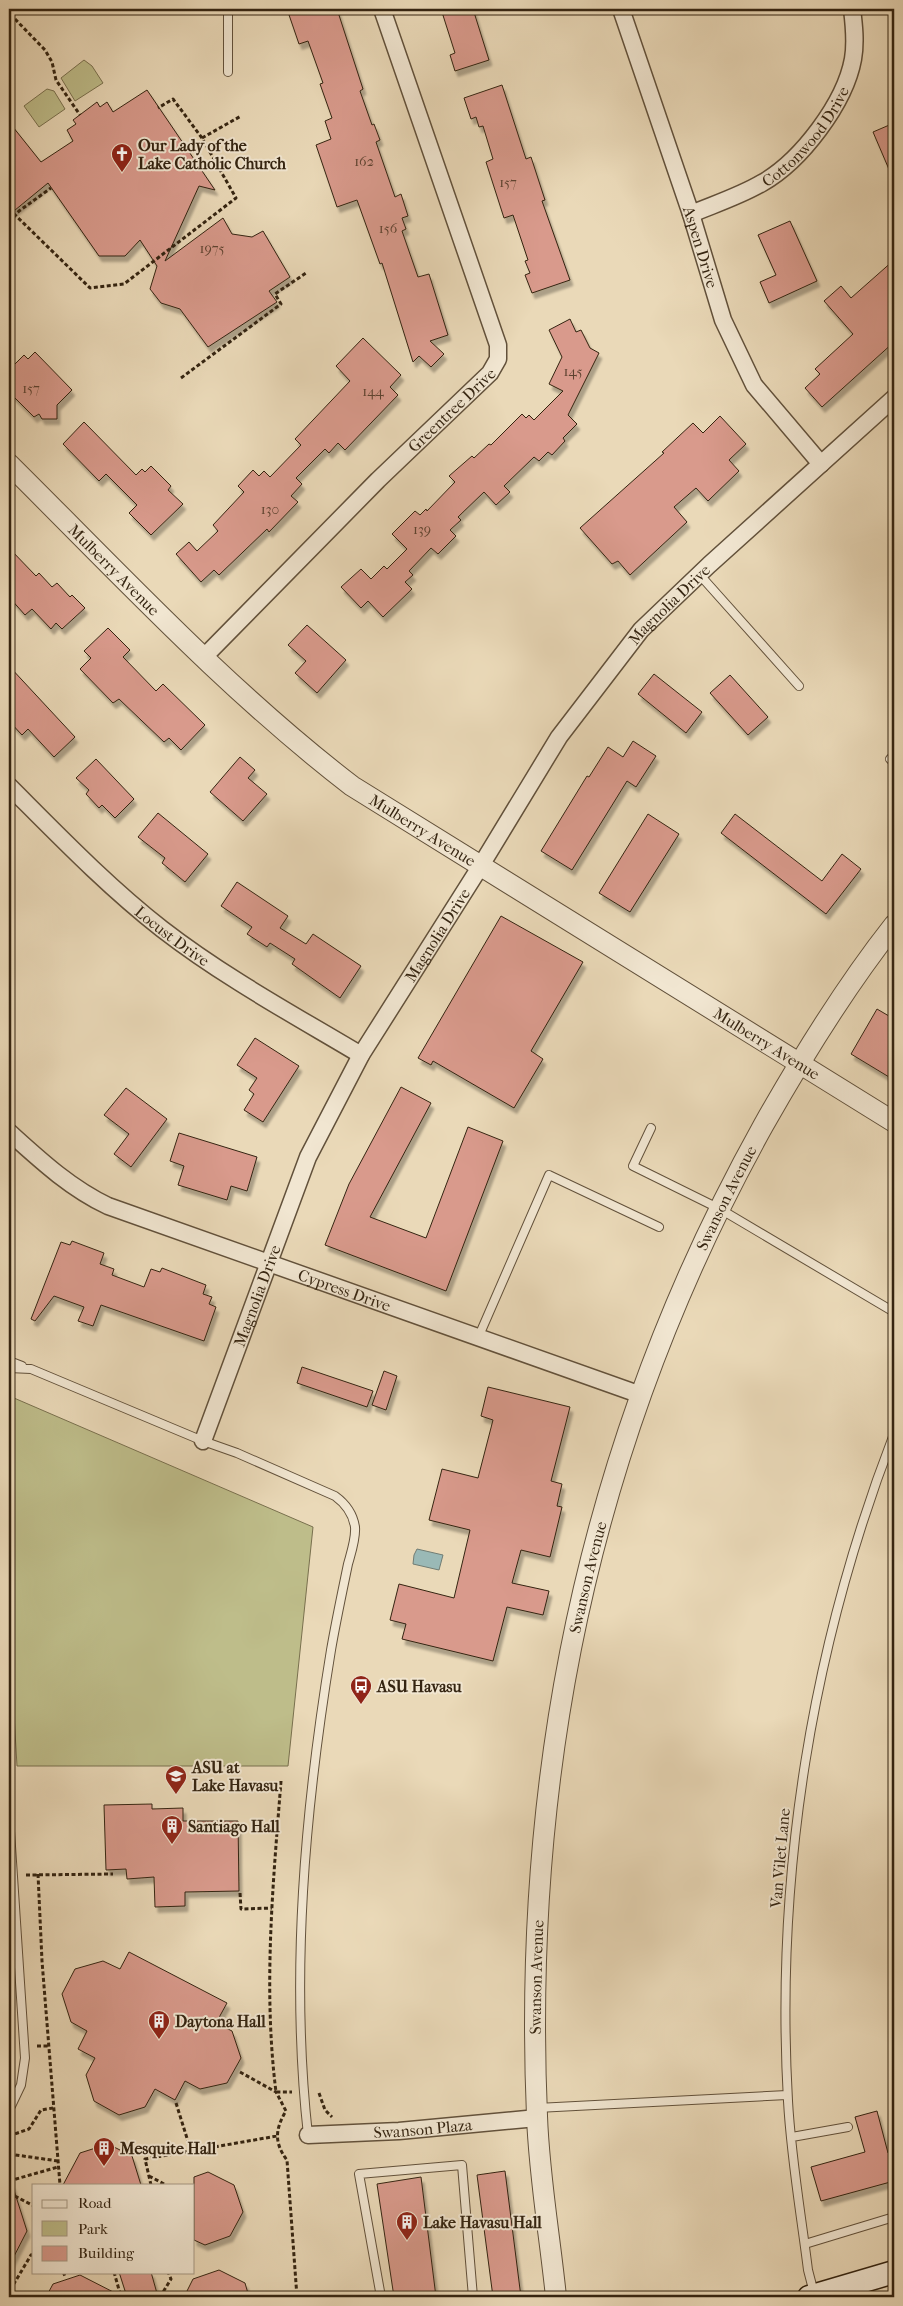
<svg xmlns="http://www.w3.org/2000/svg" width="903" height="2306" viewBox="0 0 903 2306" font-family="'IM FELL French Canon',serif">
  <defs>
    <filter id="shadow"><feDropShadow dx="3" dy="5.5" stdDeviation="1" flood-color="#0004"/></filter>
  </defs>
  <rect width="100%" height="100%" fill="#ead9b8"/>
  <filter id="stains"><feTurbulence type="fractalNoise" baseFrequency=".004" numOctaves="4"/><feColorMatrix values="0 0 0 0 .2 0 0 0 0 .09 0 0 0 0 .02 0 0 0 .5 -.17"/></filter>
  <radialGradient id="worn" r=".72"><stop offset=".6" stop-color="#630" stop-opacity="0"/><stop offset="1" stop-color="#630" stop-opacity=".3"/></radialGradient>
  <path fill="#bebd8a" stroke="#79704e" d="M84 60 92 66 103 83 75 101 61 78Z
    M47 89 54 91 65 109 39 127 24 106Z
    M14 1398 313 1527 288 1766H17L9 1628V1401Z"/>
  <path fill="#9ab9b6" stroke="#717d74" d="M417 1549 443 1555 439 1570 413 1564 414 1555Z"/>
  <path fill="#d99a8c" stroke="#342411" filter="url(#shadow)" d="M287 9H337L363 89 360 91 372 125 374 124 380 140 376 142 395 197 401 194 408 216 402 218 406 229 402 231 418 277 429 274 448 335 430 341 444 354 431 367 419 356 413 362 382 263 380 264 357 200 337 207 316 145 331 139 325 121 332 118 320 84 323 83 308 41 299 44Z
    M441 9H473L489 60 455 71 450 55 455 53Z
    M502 85 526 159 531 157 545 200 542 201 570 280 532 293 525 275 530 273 525 261 528 260 513 215 504 218 486 162 493 159 483 126 479 127 476 117 471 119 464 98Z
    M147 90 215 190 199 186 165 261 223 218 232 234 252 237 263 231 290 277 269 291 277 302 208 347 180 309 161 303 150 289 157 266 140 240 125 256H99L48 183 9 215V122L41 162 73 141 67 130 76 124 73 120 97 102 100 107 107 102 113 112Z
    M894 123V181L873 132Z
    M790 221 817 281 769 303 760 282 776 275 758 235Z
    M894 260V342L822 407 805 388 820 374 815 369 853 334 824 301 841 286 851 298Z
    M570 319 576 332 581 330 590 348 599 353 568 415 577 424 563 438 565 441 552 455 548 452 539 461 534 457 504 486 510 492 496 505 484 492 458 517 461 520 450 530 456 536 438 554 431 548 409 571 413 575 405 582 412 589 383 617 368 601 361 608 341 587 361 569 371 579 384 566 387 569 407 549 392 534 415 511 420 515 426 509 427 511 455 482 449 476 472 456 474 458 489 444 491 445 522 414 526 418 529 415 534 420 563 391 549 384 562 357 549 330Z
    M363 338 401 375 390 387 398 395 345 450 338 443 329 453 325 449 296 478 302 484 291 496 298 502 269 532 267 529 219 575 214 570 201 582 176 554 189 542 197 551 218 531 213 525 244 492 238 486 253 470 259 476 264 471 270 477 301 445 295 439 350 381 336 366Z
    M35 352 72 390 57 405V419H42L39 414 34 417 9 392V370L24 355 28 359Z
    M720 416 746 444 729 460 739 471 708 501 696 488 674 507 687 522 630 575 618 561 612 564 580 528 664 453 662 452 693 423 703 433Z
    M84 422 136 475 142 469 145 472 151 466 171 486 168 490 183 504 151 535 129 513 137 505 106 474 99 481 63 444Z
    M9 548 36 576 39 573 52 587 57 583 70 597 72 595 85 608 62 629 56 623 51 629 32 609 25 615 9 597Z
    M307 625 346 660 317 693 295 673 306 661 288 645Z
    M108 628 130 650 123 657 156 691 163 684 205 725 181 750 169 738 164 742 119 699 113 703 80 669 91 658 84 651Z
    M9 666 75 737 54 757 28 729 22 735 9 721Z
    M654 674 702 712 686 733 638 694Z
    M730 675 768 717 748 735 710 693Z
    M633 741 656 756 636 787 627 781 572 870 541 851 587 776 589 777 608 747 623 757Z
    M240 757 255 770 248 778 267 794 243 821 210 792Z
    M96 759 134 799 115 818 102 805 99 808 86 794 89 790 76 778Z
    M158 813 208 854 185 882 162 863 165 858 138 837Z
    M648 814 679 834 630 912 599 893Z
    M735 814 822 881 842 854 861 869 826 914 721 833Z
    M237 882 288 916 280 928 306 944 313 934 361 966 340 998 292 964 295 959 270 943 267 947 247 934 252 927 221 906Z
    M501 916 583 962 531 1051 543 1059 514 1108 433 1061 431 1065 418 1058Z
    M877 1009 894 1019V1080L851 1054Z
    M255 1038 299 1066 263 1122 244 1110 254 1094 249 1090 257 1078 237 1065Z
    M401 1087 431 1103 370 1217 426 1238 468 1127 503 1141 446 1291 325 1245 349 1184Z
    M126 1088 167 1119 131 1167 114 1154 129 1134 104 1115Z
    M179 1133 257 1157 247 1191 231 1186 227 1200 178 1185 184 1166 170 1161Z
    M72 1241 104 1253 100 1264 114 1269 112 1275 144 1287 151 1269 160 1272 162 1268 206 1285 203 1294 212 1297 209 1304 216 1307 204 1341 101 1305 93 1326 78 1321 84 1307 54 1296 35 1321 31 1319 61 1242 70 1245Z
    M302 1367 373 1391 367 1407 297 1383Z
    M384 1371 397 1376 386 1410 372 1405Z
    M488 1387 570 1407 551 1481 562 1484 557 1506 562 1507 550 1557 521 1550 512 1583 549 1591 543 1615 507 1607 493 1661 402 1639 406 1624 390 1620 399 1584 454 1598 470 1530 429 1520 442 1469 478 1478 493 1420 481 1416Z
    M152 1804V1809L183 1808V1821H238L239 1891 185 1892V1906L155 1907 154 1877 127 1879 126 1869 106 1870 104 1805Z
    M129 1952 227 2003 216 2023 232 2031 241 2058 227 2083 200 2089 185 2081 175 2100 155 2089 145 2107 119 2115 94 2101 86 2075 95 2058 78 2049 87 2031 71 2022 62 1994 75 1969 103 1961 120 1969Z
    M877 2111 888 2153 894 2151V2181L821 2201 811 2167 865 2152 855 2117Z
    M108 2144 132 2156 141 2185H63L80 2153Z
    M505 2171 521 2297H493L477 2175Z
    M208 2172 234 2185 243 2212 230 2236 205 2245 194 2240V2177Z
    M421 2177 436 2297H394L377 2184Z
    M9 2184H12L27 2231 9 2266Z
    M219 2270 245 2283 249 2297H184L193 2279Z
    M119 2272H151L158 2297H127Z
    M80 2275 123 2297H46L53 2284Z"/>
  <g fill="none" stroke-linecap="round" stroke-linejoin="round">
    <g stroke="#62513b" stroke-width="10">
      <path id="service" d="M228 9V72
        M699 574 799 686
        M894 755 890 759 894 763
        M651 1128 633 1166 720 1209 894 1312
        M478 1338 549 1175 659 1227
        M9 1361 22 1366
        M9 1368 31 1369 203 1441 237 1453 335 1496C346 1504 353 1514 355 1527 356 1539 351 1553 348 1564 342 1593 336 1621 331 1650 305 1809 290 1974 308 2135
        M9 1816 25 2058 21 2085 11 2106
        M537 2108 787 2095
        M792 2137 848 2127
        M805 2244 894 2217V2219
        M814 2293 808 2270C801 2214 791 2157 788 2101 775 1873 812 1646 894 1434
        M381 2297 359 2174 462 2165 473 2297"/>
    </g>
    <g stroke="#62513b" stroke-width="19">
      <g id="minor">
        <path id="s1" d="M621 9 691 214 723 320 754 385 821 464"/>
        <path id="s2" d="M691 214C715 204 740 196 762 183 801 161 845 103 853 59 856 42 854 25 852 9"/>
        <path id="s3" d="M204 657 378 480 490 373 498 359V345L382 9"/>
        <path id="s4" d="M9 786C58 835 107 886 162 929 224 977 294 1015 361 1055"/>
        <path id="s5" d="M9 1132C40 1160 70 1188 108 1206L641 1395"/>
        <path id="s6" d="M203 1441 308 1157 361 1055 480 867 559 737 641 630 709 565 894 398"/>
        <path id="s7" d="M308 2135 399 2131 537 2118"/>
      </g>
    </g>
    <g stroke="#62513b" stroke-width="22">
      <g id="tertiary">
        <path id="s8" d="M9 464C120 574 227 690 352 786L894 1122"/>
        <path id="s9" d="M556 2297C550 2237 539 2176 537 2116 522 1766 592 1433 763 1126 802 1057 845 987 894 925"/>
      </g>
    </g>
    <g stroke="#342411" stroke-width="25">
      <path id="secondary" d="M809 2297 894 2272"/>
    </g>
    <path stroke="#342411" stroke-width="3" stroke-dasharray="4 2.5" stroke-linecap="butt" d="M15 19 45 50 52 62 56 80 80 115
      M202 138 241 116
      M9 209 90 288 124 284 236 198 202 138 173 99 158 108
      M9 222 19 211 51 188
      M181 378 281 304 275 294 306 273
      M281 1781C273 1884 263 1989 276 2092H292
      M38 1874 42 1961 60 2185
      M26 1875 113 1874
      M240 1893 241 1909 272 1908
      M37 2046H49
      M240 2072 276 2092 286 2111C275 2129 274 2143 287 2160L297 2297
      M319 2093 325 2110 332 2117
      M176 2103 191 2151
      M9 2136 29 2129 41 2110 53 2108
      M9 2154 58 2161
      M149 2176 166 2185
      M9 2181 58 2167
      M151 2185 145 2159 277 2136
      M9 2193 34 2206
      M63 2272 65 2276
      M114 2272 121 2297
      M9 2285 12 2287 31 2255 34 2254
      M12 2287 16 2297
      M160 2297 171 2279 168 2272"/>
    <use href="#service" stroke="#f1e6d1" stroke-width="8"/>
    <use href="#minor" stroke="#f1e6d1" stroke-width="16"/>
    <use href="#tertiary" stroke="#f1e6d1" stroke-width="20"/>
    <use href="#secondary" stroke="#f1e6d1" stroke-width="22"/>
  </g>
  <defs>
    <g id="church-pin" transform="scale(1.125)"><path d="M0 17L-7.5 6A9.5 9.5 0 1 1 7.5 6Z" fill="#8f2418" stroke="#f1e6d1"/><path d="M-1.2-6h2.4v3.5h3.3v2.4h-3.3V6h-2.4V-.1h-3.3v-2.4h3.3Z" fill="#fff"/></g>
    <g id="bus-pin" transform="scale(1.125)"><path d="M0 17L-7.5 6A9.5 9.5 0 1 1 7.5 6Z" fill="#8f2418" stroke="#f1e6d1"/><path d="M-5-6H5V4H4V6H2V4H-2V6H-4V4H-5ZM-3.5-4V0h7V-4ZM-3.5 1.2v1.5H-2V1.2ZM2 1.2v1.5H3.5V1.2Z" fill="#fff"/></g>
    <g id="university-pin" transform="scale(1.125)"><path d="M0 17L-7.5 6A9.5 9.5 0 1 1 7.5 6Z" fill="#8f2418" stroke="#f1e6d1"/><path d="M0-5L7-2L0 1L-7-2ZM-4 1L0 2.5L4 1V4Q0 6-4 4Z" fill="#fff"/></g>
    <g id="building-pin" transform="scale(1.125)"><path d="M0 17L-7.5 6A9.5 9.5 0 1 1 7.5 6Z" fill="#8f2418" stroke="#f1e6d1"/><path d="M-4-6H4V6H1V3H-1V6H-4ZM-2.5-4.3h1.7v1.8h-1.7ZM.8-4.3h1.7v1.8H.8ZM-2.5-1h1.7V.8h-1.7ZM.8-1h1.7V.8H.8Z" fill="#fff"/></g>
  </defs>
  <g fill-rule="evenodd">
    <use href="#church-pin" x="122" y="154"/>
    <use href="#bus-pin" x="361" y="1686"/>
    <use href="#university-pin" x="176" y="1776"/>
    <use href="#building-pin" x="172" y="1826"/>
    <use href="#building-pin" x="159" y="2021"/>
    <use href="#building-pin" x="104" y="2148"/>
    <use href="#building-pin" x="407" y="2222"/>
  </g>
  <g text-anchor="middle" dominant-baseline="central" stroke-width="4" stroke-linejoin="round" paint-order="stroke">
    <g font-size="14" fill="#5d4230">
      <text x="364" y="161">162</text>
      <text x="508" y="182">157</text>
      <text x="388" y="228">156</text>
      <text x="212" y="248">1975</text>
      <text x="573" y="371">145</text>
      <text x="31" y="388">157</text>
      <text x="373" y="391">144</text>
      <text x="270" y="509">130</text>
      <text x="422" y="529">139</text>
    </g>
    <g font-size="16" fill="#342411" stroke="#f1e6d1">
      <text stroke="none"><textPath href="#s2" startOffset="142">Cottonwood Drive</textPath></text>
      <text stroke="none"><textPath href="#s1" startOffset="251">Aspen Drive</textPath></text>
      <text stroke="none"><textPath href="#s3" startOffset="350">Greentree Drive</textPath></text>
      <text stroke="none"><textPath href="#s8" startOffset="149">Mulberry Avenue</textPath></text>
      <text stroke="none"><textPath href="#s6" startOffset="965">Magnolia Drive</textPath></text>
      <text stroke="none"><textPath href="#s8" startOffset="554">Mulberry Avenue</textPath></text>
      <text stroke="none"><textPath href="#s4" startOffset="222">Locust Drive</textPath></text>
      <text stroke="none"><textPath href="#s6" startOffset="560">Magnolia Drive</textPath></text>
      <text stroke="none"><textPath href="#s8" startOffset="959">Mulberry Avenue</textPath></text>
      <text stroke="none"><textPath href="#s9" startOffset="1130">Swanson Avenue</textPath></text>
      <text stroke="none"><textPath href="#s5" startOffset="375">Cypress Drive</textPath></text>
      <text stroke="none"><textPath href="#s6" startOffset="155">Magnolia Drive</textPath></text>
      <text stroke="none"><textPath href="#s9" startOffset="725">Swanson Avenue</textPath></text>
      <text transform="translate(780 1858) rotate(-85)">Van Vilet Lane</text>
      <text stroke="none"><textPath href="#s9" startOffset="321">Swanson Avenue</textPath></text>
      <text stroke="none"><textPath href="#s7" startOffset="115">Swanson Plaza</textPath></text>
    </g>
    <g font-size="16" font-weight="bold" fill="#342411" stroke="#f1e6d1" text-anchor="start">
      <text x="138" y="145">Our Lady of the<tspan x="138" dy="18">Lake Catholic Church</tspan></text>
      <text x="377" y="1686">ASU Havasu</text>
      <text x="192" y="1767">ASU at<tspan x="192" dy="18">Lake Havasu</tspan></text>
      <text x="188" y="1826">Santiago Hall</text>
      <text x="175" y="2021">Daytona Hall</text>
      <text x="120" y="2148">Mesquite Hall</text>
      <text x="423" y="2222">Lake Havasu Hall</text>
    </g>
  </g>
  <rect width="903" height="2306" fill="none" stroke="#ead9b8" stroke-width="30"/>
  <rect x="10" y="10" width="883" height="2286" fill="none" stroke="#342411" stroke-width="2.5"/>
  <rect x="15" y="15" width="873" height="2276" fill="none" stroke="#342411"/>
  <rect x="32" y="2184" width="162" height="90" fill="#f1e6d1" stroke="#a59884"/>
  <rect x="42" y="2200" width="25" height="8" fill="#f1e6d1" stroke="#a59884"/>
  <text x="78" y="2208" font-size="15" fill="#342411">Road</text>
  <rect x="42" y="2221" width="25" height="15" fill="#bebd8a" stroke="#a59884"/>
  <text x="78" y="2234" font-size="15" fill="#342411">Park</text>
  <rect x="42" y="2246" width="25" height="15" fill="#d99a8c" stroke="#a59884"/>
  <text x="78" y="2258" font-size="15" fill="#342411">Building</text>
  <rect width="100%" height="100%" filter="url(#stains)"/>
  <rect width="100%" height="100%" fill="url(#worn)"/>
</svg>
